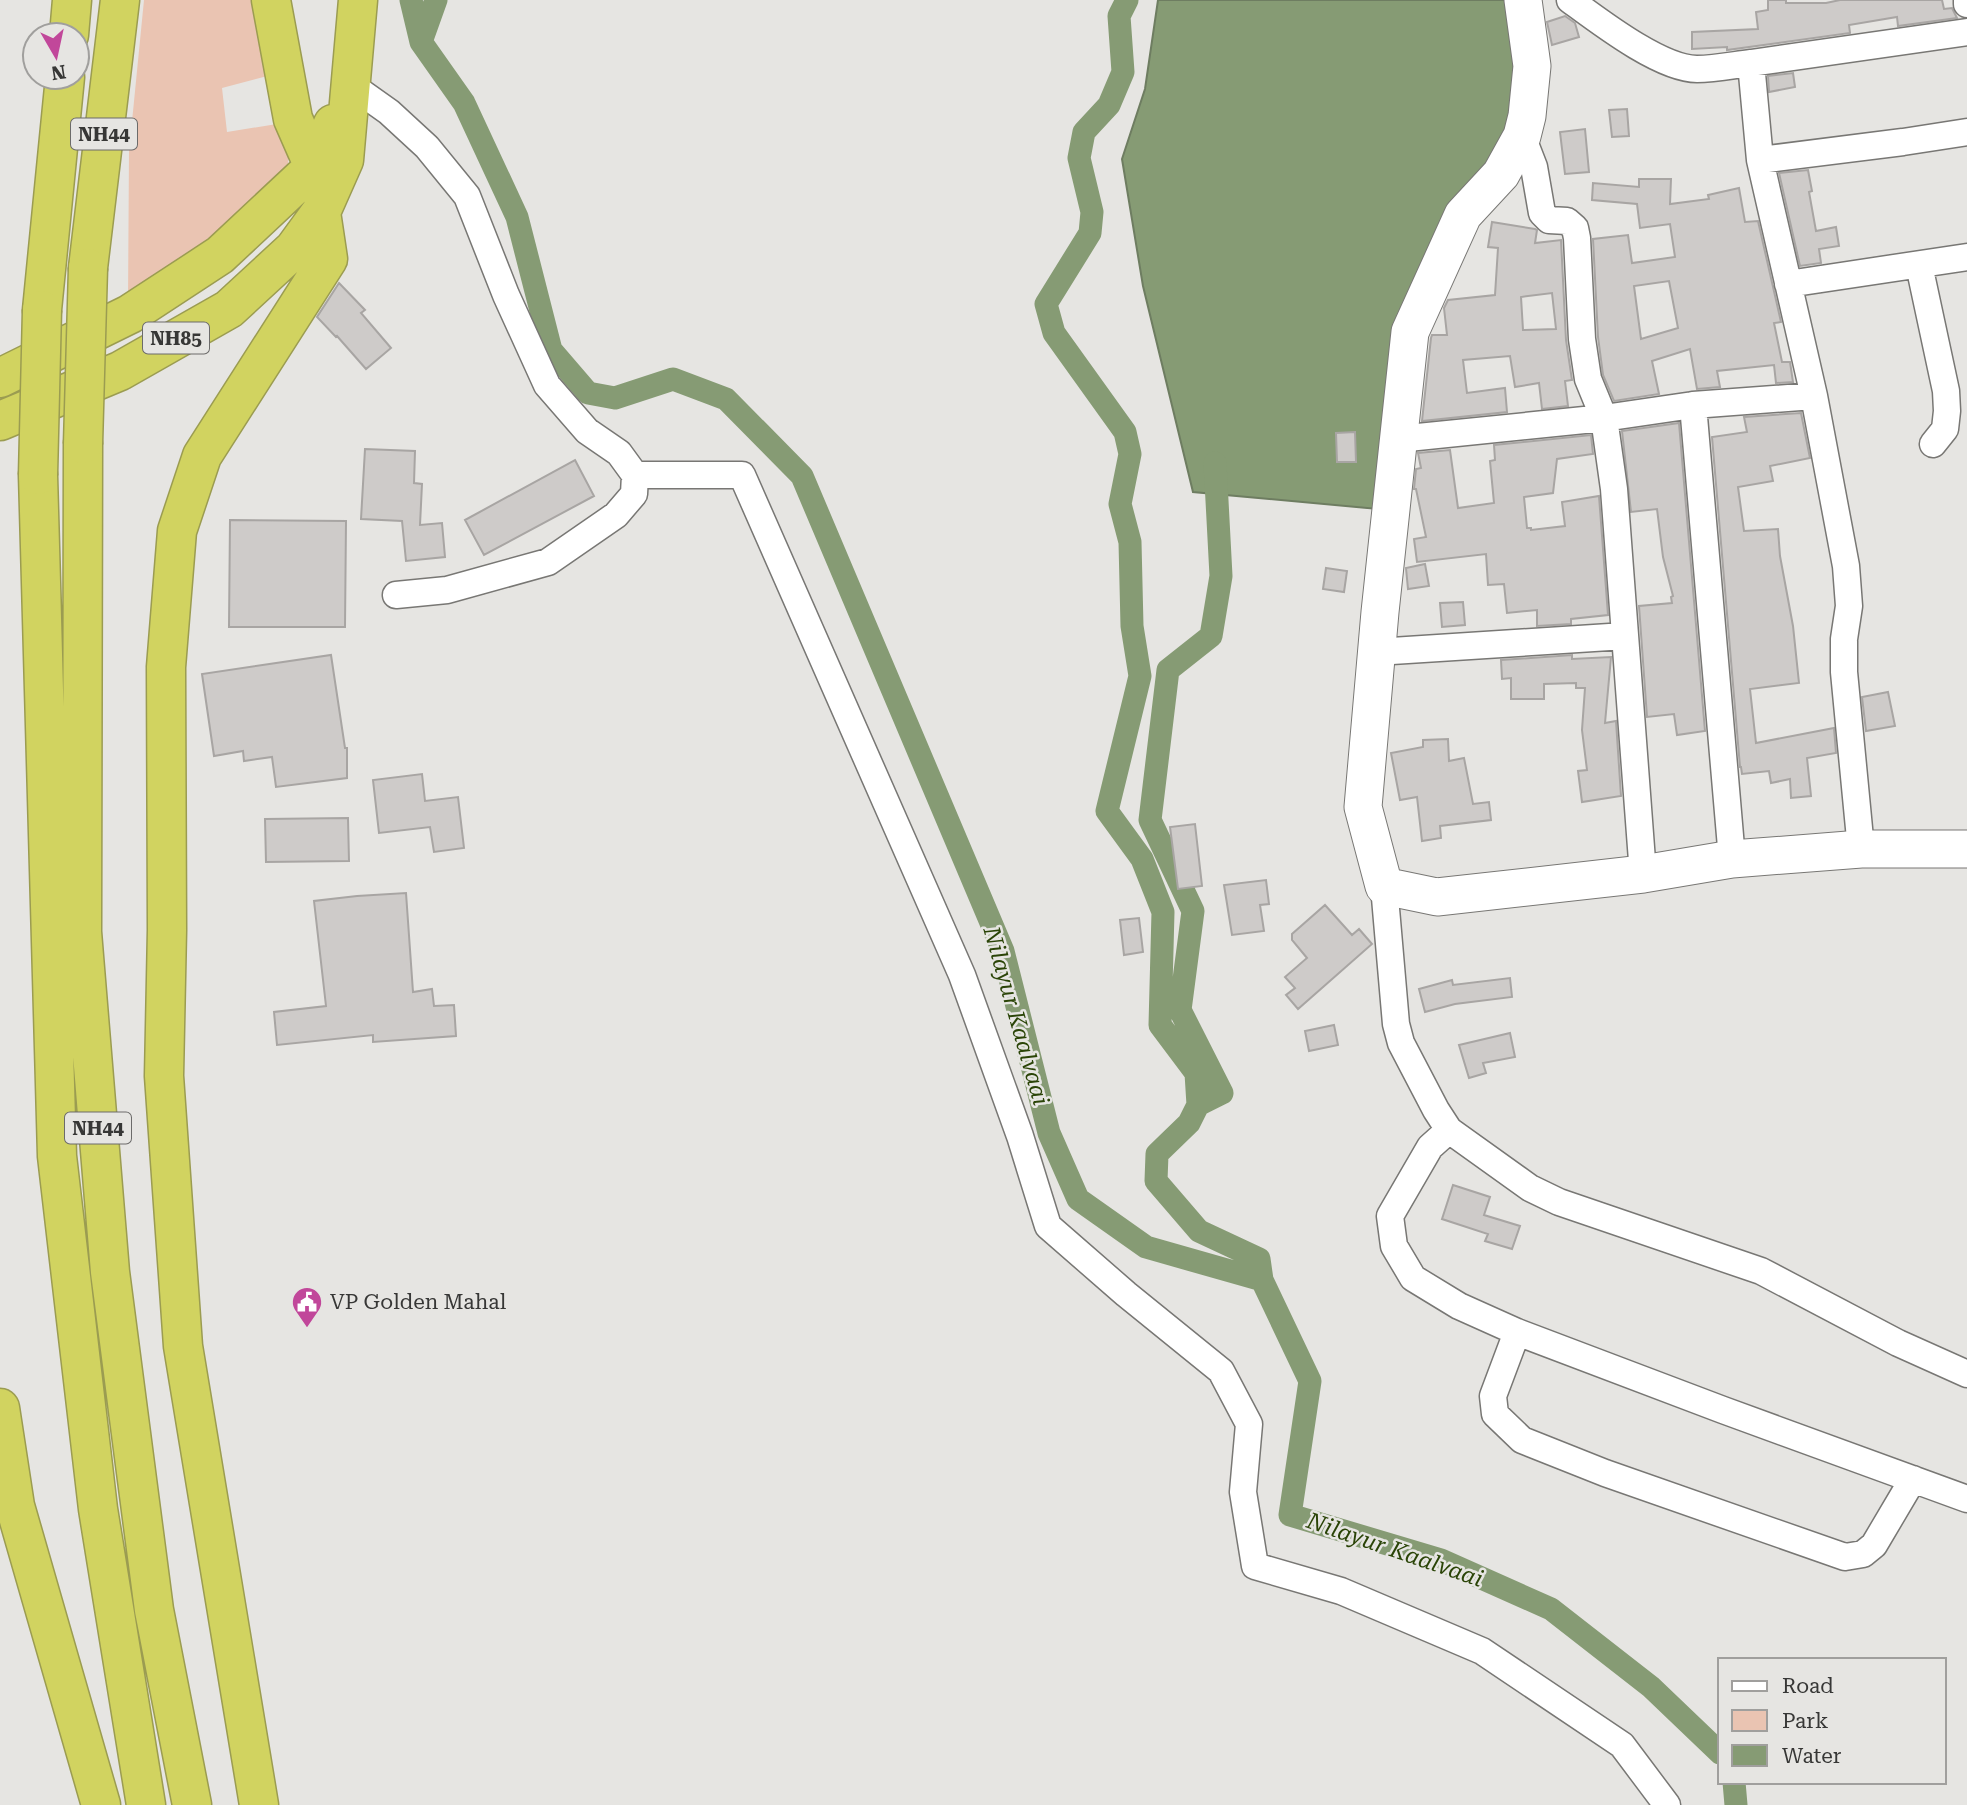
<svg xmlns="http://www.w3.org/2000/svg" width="1967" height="1805" viewBox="0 0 1967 1805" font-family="'Roboto Serif',serif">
  <rect width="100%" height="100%" fill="#e6e5e2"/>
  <path fill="#eac4b2" d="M144 0H258L275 74 222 88 227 132 289 122 288 170 216 246 128 302 129 152Z"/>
  <path fill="#869b74" stroke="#6e7d61" stroke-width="2" d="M1158 0H1513L1521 83 1512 133 1447 221 1378 509 1193 492 1143 286 1122 159 1145 89Z"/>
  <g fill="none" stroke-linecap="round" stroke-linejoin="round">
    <path stroke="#869b74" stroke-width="23" d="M411 0 421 42 464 103 517 217 551 350 588 393 615 398 673 379 726 399 802 476 1003 951 1049 1133 1078 1199 1146 1247 1262 1280 1310 1381 1290 1515 1441 1560 1551 1609 1651 1687 1720 1753
      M1127 0 1119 16 1123 72 1109 105 1084 132 1079 158 1092 212 1090 233 1046 304 1054 333 1125 432 1130 454 1120 504 1130 542 1132 626 1140 676 1107 811 1142 859 1163 912 1160 1025 1196 1073 1198 1105 1189 1123 1157 1154 1156 1181 1199 1231 1259 1259 1262 1280
      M421 42 436 0
      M1198 1105 1222 1093 1180 1010 1193 911 1150 820 1168 670 1211 636 1221 576 1215 463
      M1734 1782 1736 1805"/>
  </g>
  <path fill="#cecbc9" stroke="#a8a5a3" stroke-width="2" fill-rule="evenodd" d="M1768 0H1786V3H1826L1840 0H1942L1944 9 1952 8 1957 18 1898 26 1897 17 1849 25 1850 33 1727 50V47L1692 49V32L1758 29 1756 12 1768 10Z
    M1565 16 1575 23 1579 37 1552 45 1547 22Z
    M1793 73 1795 87 1769 92 1768 76Z
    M1627 109 1629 136 1612 137 1609 110Z
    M1585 129 1589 172 1565 174 1560 132Z
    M1808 170 1812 191 1809 192 1816 231 1836 227 1839 246 1819 249 1821 263 1800 266 1779 173Z
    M1639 179H1671L1670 204 1709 199 1708 195 1739 188 1745 222 1758 221 1781 322 1774 323 1782 362H1790L1793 382 1776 383 1774 365 1717 371 1720 387 1697 389 1690 349 1652 361 1659 394 1614 401 1603 375 1598 337 1593 239 1628 235 1632 263 1675 257 1670 224 1640 228 1637 204 1592 200 1593 183 1639 187ZM1669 281 1678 328 1641 339 1634 286Z
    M1492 222 1535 229 1537 230 1535 243 1561 240 1566 340 1572 380 1565 381 1568 406 1542 409 1539 383 1515 387 1510 356 1463 360 1467 393 1505 388 1507 412 1422 421 1431 338 1432 335H1447L1444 308 1448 300 1495 295 1498 248 1488 247ZM1552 293 1556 329 1523 330 1521 297Z
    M339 283 365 310 361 313 391 348 366 369 337 336 336 337 317 317Z
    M1801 413 1810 458 1770 466 1773 481 1738 487 1744 531 1778 529 1780 556 1793 626 1799 683 1750 689 1756 743 1834 728 1836 753 1807 758 1811 796 1791 798 1790 779 1771 783 1769 771 1742 774 1741 767H1740L1712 437 1747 432 1744 417Z
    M1679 423 1705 731 1677 735 1674 714 1647 717 1639 606 1672 603 1671 597 1673 596 1663 557 1657 509 1631 512 1622 431Z
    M1355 432 1356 462H1337L1336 433Z
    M1591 435 1593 454 1557 459 1553 493 1524 497 1527 528H1531V530L1565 526 1562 502 1599 496 1608 615 1571 619V624L1537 626V610L1507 613 1504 584 1488 585 1486 554 1417 562 1414 539 1426 537 1416 489H1414L1416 469 1421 468 1418 453 1450 450 1458 508 1494 503 1490 461 1495 460 1494 445Z
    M365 449 415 451 414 483 422 484 420 525 442 523 445 557 406 561 402 521 361 519Z
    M575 460 594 496 484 555 465 520Z
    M230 520 346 521 345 627H229Z
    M1425 564 1429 586 1408 589 1406 568Z
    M1326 568 1347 571 1344 592 1323 589Z
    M1463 602 1465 625 1442 627 1440 603Z
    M331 655 345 748H347V778L276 787 272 757 244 761 243 751 214 756 202 674Z
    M1572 655V659L1611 657 1605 723 1616 721 1621 796 1582 802 1578 771 1587 770 1582 730 1585 688H1576V683L1544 684V699H1511V678L1502 679 1501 660Z
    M1888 692 1895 726 1866 731 1862 697Z
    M1448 739 1449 761 1464 758 1473 804 1489 802 1491 820 1440 826 1441 838 1422 841 1417 797 1400 800 1391 753 1423 747V740Z
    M422 774 425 801 458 797 464 848 434 852 430 827 379 833 373 780Z
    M348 818 349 861 266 862 265 819Z
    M1195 824 1202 886 1178 889 1170 827Z
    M1266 880 1269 904 1260 905 1264 931 1232 935 1224 885Z
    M406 893 413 992 432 989 434 1006 454 1005 456 1036 373 1042V1035L277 1045 274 1012 326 1006 314 901 357 896Z
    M1325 905 1352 935 1359 929 1372 944 1298 1009 1286 995 1295 988 1285 977 1307 958 1292 940V934Z
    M1139 918 1143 952 1124 955 1120 920Z
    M1510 978 1512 997 1455 1004 1425 1012 1419 989 1452 980 1453 985Z
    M1334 1025 1338 1045 1309 1051 1305 1031Z
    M1510 1033 1515 1057 1483 1063 1486 1073 1469 1078 1459 1045Z
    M1453 1185 1490 1197 1484 1215 1520 1226 1512 1249 1485 1241 1488 1234 1442 1219Z"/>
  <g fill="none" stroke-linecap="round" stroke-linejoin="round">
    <g stroke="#787774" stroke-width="29">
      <path id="street" d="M1570 0C1600 22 1661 69 1697 69 1715 69 1734 65 1751 63L1760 160 1903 142 1967 132
        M1967 0V4
        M1751 63 1967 32
        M351 85 389 112 427 147 467 196 506 295 547 385 587 431 619 453 635 475 634 494 616 515 548 562 447 590 396 595
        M1522 136 1534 167 1542 213 1549 220 1567 221 1575 228 1577 238 1582 339 1588 379 1604 418 1614 489 1643 874
        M1760 160 1814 396 1846 566 1849 606 1844 639V672L1861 849
        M1919 265 1946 391 1947 411 1945 429 1933 444
        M1788 284 1967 257
        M1693 405 1732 859
        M1398 439 1604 418 1693 405 1814 396
        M635 475H742L962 975 1020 1136 1048 1226 1126 1294 1221 1371 1249 1424 1243 1492 1255 1566 1341 1591 1482 1651 1622 1745 1667 1805
        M1376 652 1625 636
        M1384 886 1396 1024 1401 1043 1436 1110 1449 1130 1530 1188 1559 1202 1761 1271 1898 1343 1967 1374
        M1449 1130 1430 1147 1390 1216 1394 1246 1413 1278 1459 1306 1517 1332 1723 1410 1967 1499
        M1517 1332 1493 1396 1495 1414 1522 1440 1605 1473 1845 1557 1863 1554 1874 1545 1913 1479"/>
    </g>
    <g stroke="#787774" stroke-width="39">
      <path id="secondary" d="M1523 0 1532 66 1527 116 1522 136 1501 174 1463 215 1410 332 1380 612 1363 807 1384 886 1437 897 1643 874 1732 859 1861 849H1967"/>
    </g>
    <g stroke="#9b9c51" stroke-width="41">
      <path id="highway" d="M271 0 293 119 314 167
        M69 35 72 0
        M88 268 120 0
        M42 310 65 77
        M0 378 130 314 220 255 314 167 333 124
        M0 421 120 371 229 309 294 249 321 212 344 160 358 0
        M83 444 82 932 110 1272 154 1610 192 1805
        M38 475 57 1156 98 1509 146 1805
        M0 1408 15 1506 101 1805
        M259 1805 183 1346 164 1076 167 930 166 667 177 531 202 456 328 259 321 212"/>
    </g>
    <use href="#street" stroke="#fff" stroke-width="26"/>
    <use href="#secondary" stroke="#fff" stroke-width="37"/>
    <use href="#highway" stroke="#d1d360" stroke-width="38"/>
    <g stroke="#9b9c51" stroke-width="41" stroke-linecap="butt">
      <path id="highway-bridge" d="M83 444 88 268
        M38 475 42 310"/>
    </g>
    <use href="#highway-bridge" stroke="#d1d360" stroke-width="38"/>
  </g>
  <defs>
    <g id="civic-pin" transform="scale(1.575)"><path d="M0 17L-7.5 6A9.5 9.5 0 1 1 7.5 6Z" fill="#c1479a" stroke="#e6e5e2"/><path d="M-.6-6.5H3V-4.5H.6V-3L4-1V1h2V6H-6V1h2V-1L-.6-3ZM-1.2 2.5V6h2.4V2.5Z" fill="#fff"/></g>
  </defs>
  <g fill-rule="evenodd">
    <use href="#civic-pin" x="307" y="1302"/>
  </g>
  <g text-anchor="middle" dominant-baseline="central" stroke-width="5" stroke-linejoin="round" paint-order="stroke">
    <g fill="#e6e5e2" stroke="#6c6b6a" stroke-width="2">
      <rect x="71" y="118.5" width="66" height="31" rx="5"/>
      <rect x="143" y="322.5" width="66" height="31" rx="5"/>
      <rect x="65" y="1112.5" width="66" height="31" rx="5"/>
    </g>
    <g font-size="19" font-weight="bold" fill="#373736">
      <text x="104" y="134">NH44</text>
      <text x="176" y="338">NH85</text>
      <text x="98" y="1128">NH44</text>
    </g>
    <g font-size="21" fill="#373736" stroke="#e6e5e2" text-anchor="start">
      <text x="330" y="1302">VP Golden Mahal</text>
    </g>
    <g font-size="23" font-style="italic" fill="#2a4407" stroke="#e6e5e2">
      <text transform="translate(1016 1016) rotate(74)">Nilayur Kaalvaai</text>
      <text transform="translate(1395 1550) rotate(19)">Nilayur Kaalvaai</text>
    </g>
  </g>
  <rect x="1718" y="1658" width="228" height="126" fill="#e6e5e2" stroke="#a09f9d" stroke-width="2"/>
  <rect x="1732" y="1681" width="35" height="10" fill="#ffffff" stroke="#a09f9d" stroke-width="2"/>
  <text x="1782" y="1693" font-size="21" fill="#373736">Road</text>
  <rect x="1732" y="1710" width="35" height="21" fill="#eac4b2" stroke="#a09f9d" stroke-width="2"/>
  <text x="1782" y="1728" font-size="21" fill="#373736">Park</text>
  <rect x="1732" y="1745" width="35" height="21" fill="#869b74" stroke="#a09f9d" stroke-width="2"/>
  <text x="1782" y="1763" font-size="21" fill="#373736">Water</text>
  <g transform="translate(56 56) rotate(171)"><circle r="33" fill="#e6e5e2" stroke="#a09f9d" stroke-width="2"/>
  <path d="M0-5L12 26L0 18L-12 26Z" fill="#c1479a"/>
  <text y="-10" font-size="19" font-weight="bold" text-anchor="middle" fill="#373736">N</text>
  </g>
</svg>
